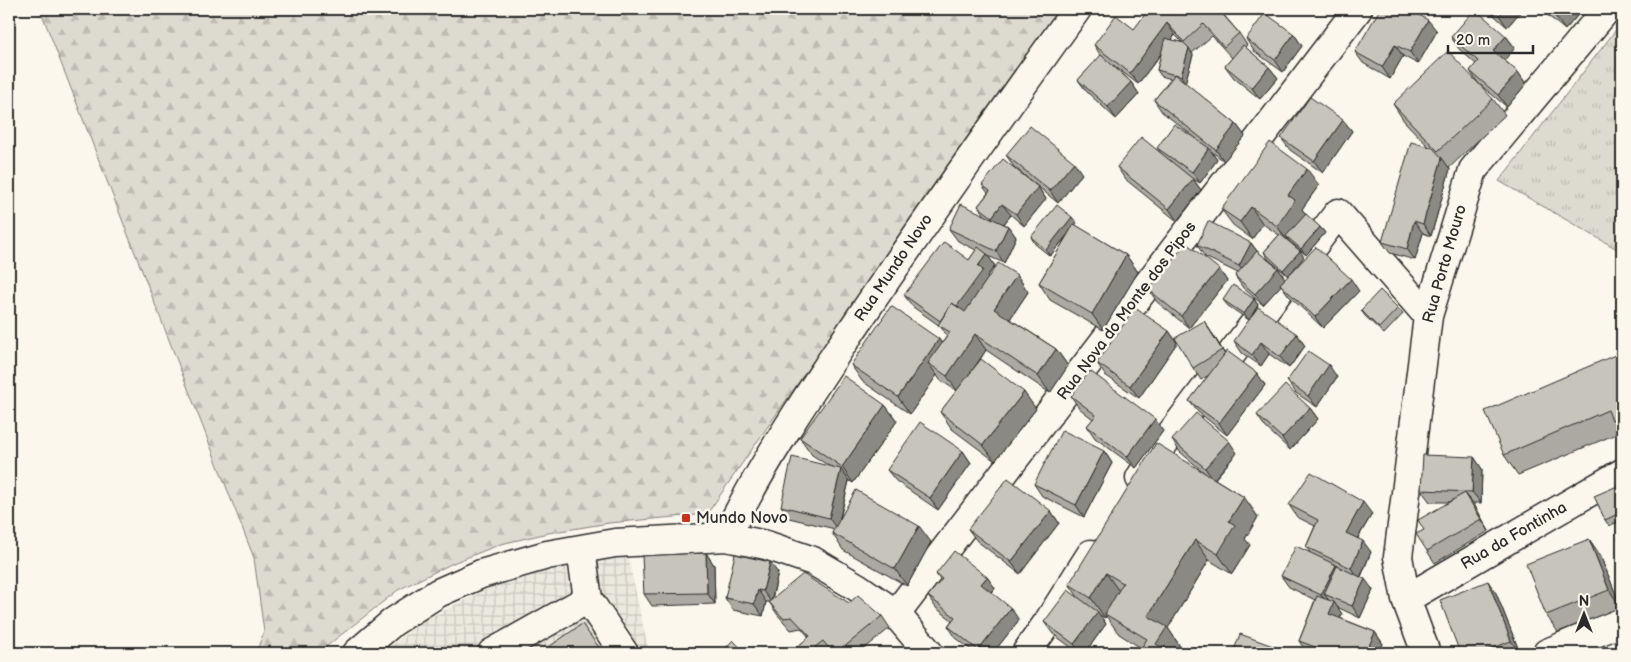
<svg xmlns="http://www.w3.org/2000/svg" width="1631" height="662" viewBox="0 0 1631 662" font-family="'Balsamiq Sans',sans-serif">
  <defs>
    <pattern id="industrial-grid" width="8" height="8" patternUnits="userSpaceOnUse" patternTransform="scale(1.25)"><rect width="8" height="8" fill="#ebe8de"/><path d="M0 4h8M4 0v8" fill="none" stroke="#cac7bf"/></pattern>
    <pattern id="grass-tufts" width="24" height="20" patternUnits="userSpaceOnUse" patternTransform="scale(1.25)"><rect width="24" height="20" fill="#dddad0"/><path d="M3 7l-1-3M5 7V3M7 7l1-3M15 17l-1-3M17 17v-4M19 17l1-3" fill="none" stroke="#bebbb3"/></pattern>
    <pattern id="forest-firs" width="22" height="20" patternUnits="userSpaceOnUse" patternTransform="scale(1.25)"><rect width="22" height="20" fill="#dddad0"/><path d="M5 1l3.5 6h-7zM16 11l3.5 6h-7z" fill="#bebbb3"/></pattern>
  </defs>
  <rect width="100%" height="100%" fill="#fbf7ec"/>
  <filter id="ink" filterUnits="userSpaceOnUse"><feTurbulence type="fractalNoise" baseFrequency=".02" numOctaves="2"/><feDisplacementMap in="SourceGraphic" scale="10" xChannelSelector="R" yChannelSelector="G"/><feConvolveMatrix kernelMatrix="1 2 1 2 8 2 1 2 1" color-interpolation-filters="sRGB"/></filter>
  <g filter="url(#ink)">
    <path fill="url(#industrial-grid)" d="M628 556 649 653H382L422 621 508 579Z"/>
    <path fill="url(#grass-tufts)" stroke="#84827e" d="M1622 22V252L1499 181Z"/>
    <path fill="url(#forest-firs)" stroke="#84827e" d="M40 9H1058L707 514 609 523 548 533 501 544 453 563 398 590 318 653H256L264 632 254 558Z"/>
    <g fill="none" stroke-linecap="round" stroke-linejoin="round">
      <g stroke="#2b2b2b" stroke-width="31">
        <path id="minor" d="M1140 478 1155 455 1338 213 1428 316
          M726 537C763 461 811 391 858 321 929 216 1003 112 1077 9
          M581 549 588 599 624 653
          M1406 599 1622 473
          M896 614 1358 9
          M357 653 393 622 438 593 481 574 547 555 615 543 726 537 766 545 813 561 857 587 896 614 929 653
          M492 653 588 599
          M1026 653 1048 622 1091 554
          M1426 653 1406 599 1398 557 1428 316 1473 170 1607 9
          M1547 653 1622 622"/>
      </g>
      <use href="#minor" stroke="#fbf7ec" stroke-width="28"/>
    </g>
    <path fill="#aba9a2" stroke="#2b2b2b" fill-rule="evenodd" d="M1180 9H1229L1223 14 1239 33 1247 45 1245 47 1269 67 1278 78 1260 99 1234 78 1225 66 1232 58 1212 36 1192 53 1193 55 1185 83 1236 124 1245 136 1224 161 1211 151 1217 160 1200 183 1193 179 1201 190 1177 221 1125 179 1117 167 1161 153 1157 148 1197 139 1162 112 1154 100 1171 79 1161 76 1157 70 1161 54 1138 84 1113 65 1131 82 1139 94 1116 119 1087 92 1078 80 1101 56 1094 45 1177 12ZM1175 35 1182 42 1172 40Z
      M1431 9H1437L1434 12Z
      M1487 9H1523L1507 27Z
      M1540 9H1583L1565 30Z
      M1437 31 1418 64 1403 56 1390 79 1363 63 1355 52Z
      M1294 34 1302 46 1283 72 1254 51 1246 39Z
      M1506 36 1515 48 1504 60 1518 72 1526 84 1507 107 1478 83 1470 71 1476 64 1459 49 1451 37Z
      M1493 99 1505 115 1449 168 1450 169 1431 236 1423 233 1415 260 1390 253 1382 242 1429 147 1404 121 1393 104Z
      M1343 120 1352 131 1323 173 1290 150 1281 138Z
      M1006 155 1082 174 1058 203 1014 167Z
      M982 185 1038 187 1046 199 1024 226 1011 215 1004 224 1008 226 1016 237 1004 263 988 256 995 266 987 276 988 277 1017 275 1028 292 1010 319 1056 349 1068 366 1050 393 986 350 976 366 1036 409 995 461 952 429 940 412 957 391 940 380 937 375 910 414 862 381 851 365 942 343 947 336 940 326 913 307 904 295 969 260 976 250 958 241 949 229 984 214 978 206 988 193Z
      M1319 185 1302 209 1305 214 1320 227 1325 233 1306 255 1289 241 1304 257 1288 276 1268 259 1264 252 1279 235 1263 224 1252 239 1233 225 1221 209Z
      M1077 223 1075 225 1126 255 1138 272 1103 330 1050 300 1039 283 1067 236 1050 256 1035 244 1031 237Z
      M1251 243 1257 251 1278 268 1285 279 1359 291 1323 328 1289 296 1281 285 1263 305 1243 288 1235 276 1238 273 1205 257 1197 245Z
      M1219 269 1227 281 1189 328 1157 302 1149 290Z
      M1254 299 1258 305 1249 320 1228 306 1223 300Z
      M1398 308 1403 314 1384 334 1365 316 1361 310Z
      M1169 331 1177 343 1139 398 1105 375 1097 363Z
      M1212 333 1225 354 1257 373 1265 385 1227 435 1198 412 1189 401 1209 375 1201 380 1193 368Z
      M1297 334 1305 346 1289 368 1269 354 1261 366 1242 353 1234 341Z
      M1622 352V434L1621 432 1518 475 1504 455Z
      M1337 377 1317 407 1296 393 1287 381Z
      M1071 396 1163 431 1136 468 1095 438 1087 426 1093 419 1079 408Z
      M885 405 897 421 853 483 848 480 849 481 840 519 931 542 907 586 843 550 832 533 835 529 789 518 781 506 829 466 812 455 800 438Z
      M1310 408 1318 419 1290 450 1265 427 1257 415Z
      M1172 440 1237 453 1215 479 1244 497 1258 517 1245 539 1250 545 1232 574 1209 560 1168 628 1181 648 1178 653H1138L1141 648 1119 634 1106 616 1105 618 1100 615 1106 624 1085 653H1079L1053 634 1044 622 1078 597 1069 584 1206 474 1180 452Z
      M963 451 971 463 938 510 896 481 887 470Z
      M1104 451 1112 463 1084 517 1042 496 1034 484Z
      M1474 457 1482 469 1481 503H1473L1489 531 1435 563 1427 551 1424 530 1449 502H1430L1421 490Z
      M1622 484V520L1609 526 1605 520Z
      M1289 505 1372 514 1358 538 1371 552 1361 577 1373 590 1360 618 1337 607 1342 614 1340 618 1375 632 1383 644 1379 653H1307L1299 641 1315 600 1289 587 1281 576 1310 552 1306 547 1315 526 1297 517Z
      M1051 511 1059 523 1020 574 977 541 968 529Z
      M1589 539 1600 555 1621 607 1558 632 1546 615Z
      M706 553 714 565 715 604 652 606 644 594Z
      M778 573 772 600 849 603 882 616 890 628 859 653H790L809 637 801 628 791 630 777 614 769 602H766L763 616 733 610 725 598Z
      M936 574 987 577 995 588 992 593 1019 620 993 653H975L956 638 948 626 952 620 936 608 928 596 940 580Z
      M1496 593 1520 653H1460Z"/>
    <path fill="#8b8984" stroke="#2b2b2b" d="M1505 9H1523L1507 27 1499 15Z
      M1557 9H1583L1565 30 1553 13Z
      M1428 20 1437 31 1418 64 1410 52Z
      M1167 23 1175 35 1138 84 1130 73Z
      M1294 34 1302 46 1283 72 1275 60Z
      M1506 36 1515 48 1502 63 1493 51Z
      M1395 45 1403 56 1390 79 1382 67Z
      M1189 48 1193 55 1185 83 1181 76Z
      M1269 67 1278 78 1260 99 1252 88Z
      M1518 72 1526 84 1507 107 1498 95Z
      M1131 82 1139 94 1116 119 1108 107Z
      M1343 120 1352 131 1323 173 1314 161Z
      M1236 124 1245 136 1224 161 1216 150Z
      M1209 148 1217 160 1200 183 1192 172Z
      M1442 158 1450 169 1431 236 1423 224Z
      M1074 162 1082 174 1058 203 1050 191Z
      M1307 169 1319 185 1302 209 1307 216 1286 236 1289 241 1288 242 1277 226 1288 195Z
      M1193 179 1201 190 1177 221 1169 209Z
      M1038 187 1046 199 1024 226 1016 214Z
      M1002 204 1011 215 1000 228 992 217Z
      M1251 207 1263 224 1252 239 1240 222Z
      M1072 217 1077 223 1050 256 1046 250Z
      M1414 221 1423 233 1415 260 1407 249Z
      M1008 226 1016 237 1004 263 996 251Z
      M1320 227 1325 233 1306 255 1301 249Z
      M1251 243 1259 254 1247 277 1239 266Z
      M1300 251 1304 257 1288 276 1283 270Z
      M987 254 995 266 987 276 992 282 952 335 944 324 978 266Z
      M1126 255 1138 272 1103 330 1092 314Z
      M1278 268 1286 280 1263 305 1255 294Z
      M1219 269 1227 281 1189 328 1181 316Z
      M1017 275 1028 292 1006 325 994 309Z
      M1351 279 1359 291 1323 328 1315 317Z
      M1254 299 1258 305 1249 320 1244 314Z
      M1204 321 1212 333 1230 362 1222 350Z
      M1169 331 1177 343 1139 398 1130 386Z
      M975 334 986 350 958 392 947 376Z
      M1297 334 1305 346 1289 368 1280 357Z
      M939 339 950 355 928 363 937 375 910 414 898 397Z
      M1261 342 1269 354 1261 366 1252 355Z
      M1056 349 1068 366 1050 393 1038 376Z
      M1329 365 1337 377 1317 407 1308 396Z
      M1257 373 1265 385 1227 435 1219 423Z
      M1024 392 1036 409 995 461 983 445Z
      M885 405 897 421 853 483 842 467Z
      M1310 408 1318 419 1290 450 1282 438Z
      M1155 419 1163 431 1136 468 1127 457Z
      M1229 441 1237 453 1213 480 1205 468Z
      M963 451 971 463 938 510 930 498Z
      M1104 451 1112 463 1084 517 1076 505Z
      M1474 457 1482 469 1481 503 1472 492Z
      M841 469 849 481 837 529 829 518Z
      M1465 493 1474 504 1489 531 1481 519Z
      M1244 497 1258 517 1245 539 1250 545 1232 574 1218 554 1229 521Z
      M1363 502 1372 514 1354 544 1346 533Z
      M1051 511 1059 523 1020 574 1011 562Z
      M919 526 931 542 907 586 895 569Z
      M1589 539 1600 555 1621 607 1609 590Z
      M1195 540 1209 560 1168 628 1181 648 1178 653H1162L1156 644 1148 616Z
      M1363 541 1371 552 1359 580 1351 568Z
      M706 553 714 565 715 604 707 593Z
      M770 562 778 573 771 602 763 591Z
      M1336 565 1344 577 1324 594 1331 603 1329 607 1321 595Z
      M1106 573 1121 594 1105 614 1106 616 1105 618 1091 598Z
      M987 577 995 588 989 596 981 584Z
      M1365 579 1373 590 1360 618 1352 606Z
      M1488 581 1496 593 1520 653 1511 641Z
      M758 590 766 602 763 616 754 604Z
      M1334 602 1342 614 1337 625 1329 614Z
      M1011 608 1019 620 993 653H980L978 650Z
      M1098 612 1106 624 1085 653H1081L1074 644Z
      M1375 632 1383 644 1379 653H1366Z"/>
    <path fill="#c7c4bc" stroke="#2b2b2b" d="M1149 9H1174L1176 11 1174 15 1180 9H1218L1239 33 1224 47 1203 24 1184 42 1167 23 1130 73 1094 45 1116 15 1134 29Z
      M1380 9H1409L1428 20 1410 52 1395 45 1382 67 1355 52Z
      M1475 9 1506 36 1493 51 1518 72 1498 95 1470 71 1478 61 1451 37Z
      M1491 9H1505L1499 15Z
      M1548 9H1557L1553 13Z
      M1265 13 1294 34 1275 60 1246 39Z
      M1165 38 1184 43 1189 48 1181 76 1175 74V75L1157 70Z
      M1243 45 1269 67 1252 88 1225 66Z
      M1448 51 1493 99 1438 151 1393 104Z
      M1101 55 1131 82 1108 107 1078 80Z
      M1175 74 1236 124 1216 150 1154 100Z
      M1310 97 1343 120 1314 161 1281 138Z
      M1174 124 1209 148 1192 172 1157 148Z
      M1030 126 1074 162 1050 191 1006 155Z
      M1141 137 1193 179 1169 209 1117 167Z
      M1270 142 1307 169 1288 195 1295 200 1277 226 1251 207 1240 222 1221 209Z
      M1411 142 1433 148 1442 158 1423 224 1414 221 1407 249 1382 242Z
      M1003 159 1038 187 1016 214 1002 204 992 217 978 206 990 191 982 185Z
      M961 204 1008 226 996 251 949 229Z
      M1057 205 1072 217 1046 250 1031 237Z
      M1306 214 1320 227 1301 249 1286 236Z
      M1208 221 1251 243 1239 266 1197 245Z
      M1074 224 1126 255 1092 314 1039 283Z
      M1280 234 1300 251 1283 270 1264 252Z
      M944 242 969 260 978 247 987 254 978 266 983 270 957 306 952 303 940 321 904 295Z
      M1186 243 1219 269 1181 316 1149 290Z
      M1316 247 1351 279 1315 317 1280 284Z
      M1257 251 1278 268 1255 294 1235 276Z
      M998 263 1017 275 994 309 1056 349 1038 376 975 334 947 376 928 363 950 332 938 325 952 303 965 312Z
      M1233 285 1254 299 1244 314 1223 300Z
      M1380 290 1398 308 1379 328 1361 310Z
      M891 306 939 339 898 397 851 365Z
      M1258 307 1297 334 1280 357 1261 342 1252 355 1234 341Z
      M1135 308 1169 331 1130 386 1097 363Z
      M1204 321 1222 350 1193 368 1175 338Z
      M1227 351 1257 373 1219 423 1189 401Z
      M1308 351 1329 365 1308 396 1287 381Z
      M1622 352V415L1612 420 1608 410 1504 455 1485 411Z
      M981 359 1024 392 983 445 940 412Z
      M1090 371 1155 419 1127 457 1087 426 1096 415 1071 396Z
      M844 376 885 405 842 467 800 438Z
      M1285 385 1310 408 1282 438 1257 415Z
      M1196 413 1229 441 1205 468 1172 440Z
      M920 422 963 451 930 498 887 470Z
      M1062 430 1104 451 1076 505 1034 484Z
      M1156 443 1244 497 1229 521 1235 525 1218 554 1195 540 1148 616 1167 627 1156 644 1166 650 1164 653H1138L1147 639 1105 614 1123 583 1106 573 1091 598 1069 584Z
      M1423 455 1474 457 1472 492 1421 490Z
      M792 457 841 469 829 518 781 506Z
      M1311 472 1363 502 1346 533 1363 541 1351 568 1306 547 1318 520 1289 505Z
      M1008 478 1051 511 1011 562 968 529Z
      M1622 484V512L1605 520 1594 496Z
      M856 490 919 526 895 569 832 533Z
      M1465 493 1481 519 1427 551 1416 534 1424 530 1418 520Z
      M1622 537V561L1619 538Z
      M1589 539 1609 590 1546 615 1526 564Z
      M1296 546 1336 565 1321 595 1281 576Z
      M954 551 987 577 981 584 1011 608 978 650 948 626 955 617 928 596 942 579 936 574Z
      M706 553 707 593 644 594 642 556Z
      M735 554 770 562 763 591 758 590 754 604 725 598Z
      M1337 566 1365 579 1352 606 1324 594Z
      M803 574 849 603 858 595 882 616 837 653H833L823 641 815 647 820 653H790L810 636 792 617 783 618 769 602Z
      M1488 581 1511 641 1480 653H1460L1440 600Z
      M1068 590 1098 612 1074 644 1044 622Z
      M1317 596 1334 602 1329 614 1375 632 1366 653H1331L1299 641Z
      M582 624 603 653H540Z
      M1240 634 1292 653H1233Z
      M733 640 745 653H721Z
      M716 649 721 653H713Z"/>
  </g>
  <rect fill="#c8321e" stroke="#fbf7ec" stroke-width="2" x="681" y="513" width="10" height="10" rx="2.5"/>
  <g text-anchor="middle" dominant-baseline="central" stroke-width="5" stroke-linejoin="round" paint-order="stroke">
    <g font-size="16" fill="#2b2b2b" stroke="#fbf7ec">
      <text transform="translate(1445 264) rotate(-74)">Rua Porto Mouro</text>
      <text transform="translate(894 268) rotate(-56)">Rua Mundo Novo</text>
      <text transform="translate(1127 311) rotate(-53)">Rua Nova do Monte dos Pipos</text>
      <text transform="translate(1514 536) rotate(-30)">Rua da Fontinha</text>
    </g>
    <g font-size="16" fill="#2b2b2b" stroke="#fbf7ec" text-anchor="start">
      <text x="696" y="518">Mundo Novo</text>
    </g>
  </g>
  <rect width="1631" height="662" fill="none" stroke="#fbf7ec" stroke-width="30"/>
  <rect x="15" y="15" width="1601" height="632" fill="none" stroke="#2b2b2b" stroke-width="2" filter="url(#ink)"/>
  <g transform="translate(1584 614)" stroke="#fbf7ec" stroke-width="4" paint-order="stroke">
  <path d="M0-4L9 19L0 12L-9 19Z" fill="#2b2b2b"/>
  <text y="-8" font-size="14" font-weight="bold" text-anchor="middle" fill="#2b2b2b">N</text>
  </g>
  <path d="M1448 45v8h85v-8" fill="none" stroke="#2b2b2b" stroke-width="2.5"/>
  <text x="1456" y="45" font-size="15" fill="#2b2b2b" stroke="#fbf7ec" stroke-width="4" paint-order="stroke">20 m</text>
</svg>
